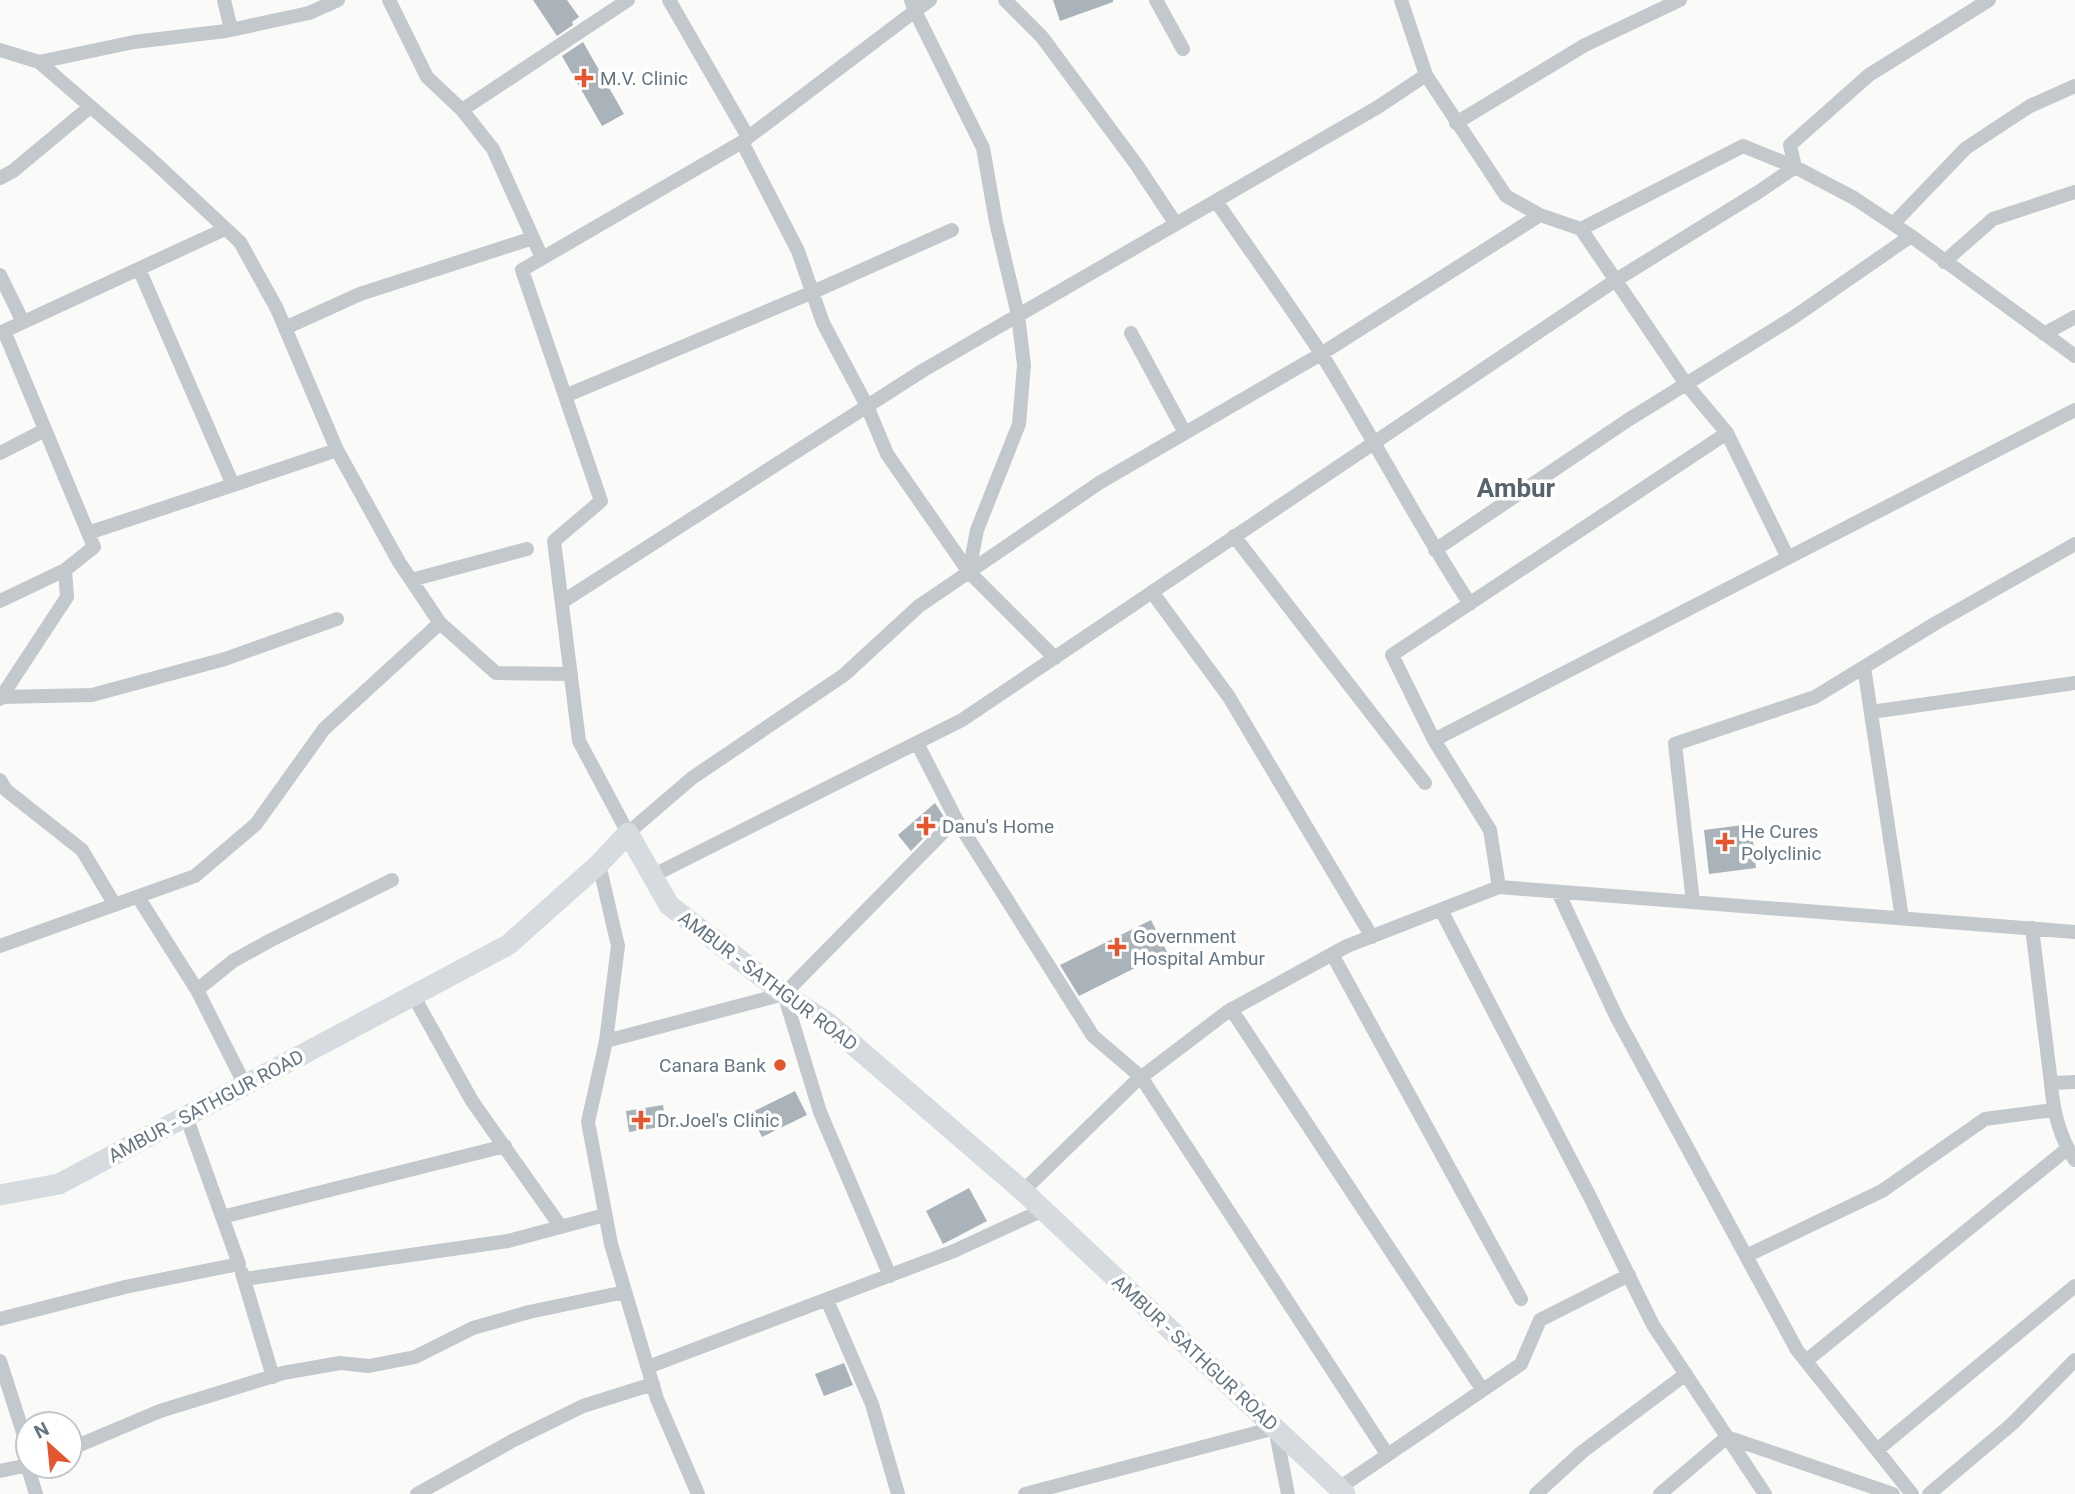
<svg xmlns="http://www.w3.org/2000/svg" width="2075" height="1494" viewBox="0 0 2075 1494" font-family="Roboto,sans-serif">
  <rect width="100%" height="100%" fill="#fafaf8"/>
  <path fill="#aab3b9" d="M533 0H567L579 17 572 22 573 25 557 36Z
    M1053 0H1113V2L1060 21Z
    M583 42 624 114 602 126 562 56Z
    M935 803 944 817 911 851 898 835Z
    M1751 824 1756 868 1709 874 1704 830Z
    M1151 920 1167 952 1079 996 1060 965Z
    M795 1091 807 1115 762 1137 750 1113Z
    M663 1105 666 1126 629 1132 626 1111Z
    M969 1188 987 1221 943 1244 926 1211Z
    M844 1363 853 1385 824 1396 815 1374Z"/>
  <g fill="none" stroke-linecap="round" stroke-linejoin="round">
    <path stroke="#c3c8cc" stroke-width="14" d="M224 0 231 29
      M338 0 309 13 226 31 134 42 39 62 150 158 240 242 277 309 337 450 399 562 440 623 496 673 571 674
      M389 0 427 77 462 110 493 149 542 258
      M669 0 748 137
      M911 0 915 11 742 142 522 270 601 501 554 541 579 741 628 833 692 778 844 675 919 606 969 572 977 530 1019 424 1024 365 1018 315 996 222 983 148 915 11 930 0
      M1005 0 1042 37 1136 164 1176 224
      M1156 0 1183 49
      M1401 0 1426 75 1506 196 1540 215 1581 229 1743 146 1795 167 1854 198 1911 236 2075 356
      M0 50 39 62
      M462 110 628 0
      M1456 123 1585 45 1680 0
      M742 142 798 251 823 323 867 406 887 454 969 572 1055 658
      M0 178 13 171 90 107
      M1216 201C1251 252 1288 303 1322 355 1373 437 1417 523 1470 604
      M1893 224 1966 148 2030 106 2075 86
      M1581 229 1686 384 1727 433 1788 558
      M1944 262 1993 219 2075 192
      M139 269 233 485 337 450
      M0 275 23 322
      M285 328 360 294 533 238
      M0 333 225 229
      M1131 333 1185 433
      M2044 334 2075 317
      M565 396 813 292 952 230
      M0 453 45 430
      M88 533 233 485
      M1234 536 1425 783
      M1435 550 1628 420 1794 317 1911 236
      M969 572 1099 483 1321 354 1540 215
      M411 580 527 549
      M1152 592 1229 697 1372 937
      M0 601 65 570
      M562 602 922 371 1378 107 1426 75
      M1864 667 1902 918
      M1 697 92 695 225 659 337 619
      M0 699 67 597 65 570 94 547 4 331
      M1871 712 2075 683
      M1434 740 2075 410
      M917 743 956 819 1093 1036 1141 1077 1387 1454
      M0 780 6 790 82 850 115 905
      M599 864 618 946 606 1041 588 1122 611 1244 657 1399 698 1494
      M652 876 962 720 1616 280 1760 191 1795 167 1790 145 1869 75 1989 0
      M1499 887 1490 830 1434 740 1392 655 1727 433
      M1558 892 1617 1018 1797 1350 1912 1494
      M138 897 197 990 245 1085
      M1693 902 1675 744 1815 697 1936 623 2075 544
      M1441 910 1589 1195 1653 1325 1765 1494
      M2032 928 2051 1083
      M0 946 195 876 256 824 324 729 440 623
      M1332 954 1521 1299
      M197 990 233 961 271 940 392 880
      M784 994 820 1112 890 1276
      M413 995 472 1101 561 1227
      M1231 1009 1482 1389
      M606 1041 784 994 956 819
      M2075 1082 2051 1083C2053 1110 2059 1137 2075 1160
      M1023 1191 1135 1082 1227 1012 1347 946 1499 887 2075 932
      M222 1217 505 1146
      M1746 1256 1882 1191 1985 1119 2053 1110
      M242 1273 273 1377
      M244 1279 508 1241 605 1215
      M827 1300 872 1404 898 1494
      M0 1319 125 1287 239 1264 186 1116
      M0 1361 28 1448
      M1806 1361 2067 1149
      M648 1367 954 1251 1043 1210
      M70 1449 160 1411 283 1373 340 1363 369 1366 415 1357 473 1328 529 1312 625 1292
      M1877 1450 2075 1286
      M27 1465 36 1494
      M0 1471 28 1465
      M1339 1488 1521 1364 1540 1320 1629 1275
      M417 1494 512 1441 583 1406 653 1384
      M1025 1494 1275 1428 1288 1494
      M1536 1494 1582 1452 1686 1374
      M1660 1494 1727 1437 1893 1494
      M1929 1494 2012 1424 2075 1360"/>
    <path stroke="#d6dbdf" stroke-width="21" d="M0 1195 59 1184 508 945 599 864 628 833 669 905 784 994 828 1023 1023 1191 1345 1494"/>
  </g>
  <g fill="#e4572e" stroke="#fff" stroke-width="2.5">
    <path d="M580.5 67.5h7v7h7v7h-7v7h-7v-7h-7v-7h7z"/>
    <path d="M922.5 815.5h7v7h7v7h-7v7h-7v-7h-7v-7h7z"/>
    <path d="M1721.5 831.5h7v7h7v7h-7v7h-7v-7h-7v-7h7z"/>
    <path d="M1113.5 936.5h7v7h7v7h-7v7h-7v-7h-7v-7h7z"/>
    <circle cx="780" cy="1065" r="7"/>
    <path d="M637.5 1109.5h7v7h7v7h-7v7h-7v-7h-7v-7h7z"/>
  </g>
  <g text-anchor="middle" dominant-baseline="central" stroke-width="7" stroke-linejoin="round" paint-order="stroke">
    <g font-size="19" fill="#657683" stroke="#fff" text-anchor="start">
      <text x="600" y="78">M.V. Clinic</text>
      <text x="942" y="826">Danu's Home</text>
      <text x="1741" y="831">He Cures<tspan x="1741" dy="22">Polyclinic</tspan></text>
      <text x="1133" y="936">Government<tspan x="1133" dy="22">Hospital Ambur</tspan></text>
      <text x="766" y="1065" text-anchor="end">Canara Bank</text>
      <text x="657" y="1120">Dr.Joel's Clinic</text>
    </g>
    <g font-size="19" fill="#657683" stroke="#fff">
      <text transform="translate(768 981) rotate(37)">AMBUR - SATHGUR ROAD</text>
      <text transform="translate(206 1106) rotate(-28)">AMBUR - SATHGUR ROAD</text>
      <text transform="translate(1195 1353) rotate(43)">AMBUR - SATHGUR ROAD</text>
    </g>
    <g font-size="26" font-weight="bold" fill="#57646e" stroke="#fff">
      <text x="1516" y="488">Ambur</text>
    </g>
  </g>
  <g transform="translate(49 1445) rotate(333)"><circle r="33" fill="#ffffff" stroke="#c1c8cd" stroke-width="2"/>
  <path d="M0-5L12 26L0 18L-12 26Z" fill="#e4572e"/>
  <text y="-10" font-size="19" font-weight="bold" text-anchor="middle" fill="#657683">N</text>
  </g>
</svg>
